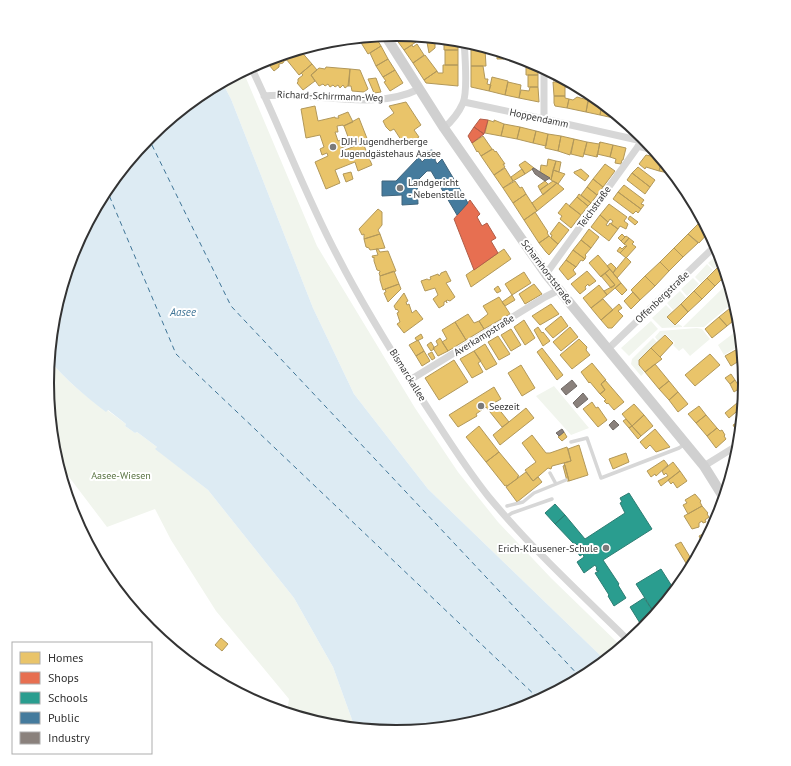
<svg xmlns="http://www.w3.org/2000/svg" width="791" height="766" viewBox="0 0 791 766" font-family="'PT Sans',sans-serif">
  <rect width="100%" height="100%" fill="#fff"/>
  <path fill="#f1f5ed" d="M243 71 317 246 415 408 458 472 498 522 551 578 622 647 605 660 428 489 354 394 313 308 231 99 222 82Z
    M715 257H720L723 266 720 264 714 269 708 263Z
    M707 264 713 270 701 283 695 277Z
    M693 278 699 284 687 296 681 289Z
    M728 283 734 302 704 327H683Z
    M680 291 686 298 673 310 667 303Z
    M666 305 672 311 667 317 675 326 678 324 682 326V327L662 328 652 318Z
    M651 321 658 329 629 356 621 348Z
    M697 328 702 329 710 339 690 356 683 348 679 351 673 345 675 343 665 334 658 341 655 337 660 331Z
    M739 329 741 345 724 355 718 345Z
    M653 338 657 342 639 360 638 365 644 373 641 376 631 364 632 359Z
    M49 360C66 380 85 396 106 411L107 410 126 424 125 426 135 433 137 432 157 447 156 449 208 490 294 598 333 667 355 728 327 725 287 713 289 699 216 611 171 540 155 509 107 527 63 469 54 455 47 383Z
    M554 386 589 428 571 435 536 396Z"/>
  <path fill="#ddebf3" d="M222 82 231 99 313 308 354 394 428 489 605 660 589 673 529 706 463 725 395 732 355 728 333 667 294 598 208 490 155 449 157 447 137 432 135 433 125 426 126 424 108 410 106 412C85 396 66 380 49 360L53 315 73 249 105 189 149 136 202 93Z"/>
  <path fill="#e9c46a" stroke="#b2985a" d="M402 35 412 36 416 42 404 50 396 39Z
    M375 36 381 46 368 54 360 41 367 37Z
    M426 37 435 38V48L429 53Z
    M444 39 458 40V50H444Z
    M417 44 424 55 413 63 404 50 412 45 413 47Z
    M381 46 388 59 376 66 370 53Z
    M299 49 312 64 299 75 282 54Z
    M471 49H485L486 66H471Z
    M445 50H458V65H445Z
    M497 51 504 53V59H497Z
    M282 54 287 60 284 61 283 63 279 64V67L274 71 265 60Z
    M425 55 437 71 424 80 413 63Z
    M388 59 395 70 383 77 376 66Z
    M526 60 538 65V75H526Z
    M312 64 317 70 311 75 315 81 303 90 297 83 298 82V79L303 75 301 73 299 75Z
    M443 65H458V86L426 83 424 80 437 71 438 73H443Z
    M471 66H483L485 79H488L487 84 491 85 489 91 471 87Z
    M326 67 350 69 349 85 345 88 343 85 340 88 338 85 335 87 333 85 330 87 328 84 325 86 323 84 319 86 311 75 319 68 325 69Z
    M350 69 360 70 368 89 364 92 352 91 351 86H348Z
    M395 70 403 83 390 91 384 82 386 81 383 77Z
    M553 73 565 80H553Z
    M528 75H538V87H528Z
    M492 77 508 81 505 95 489 91Z
    M376 78 381 92 374 93 368 79Z
    M508 82 521 85 519 98 505 95Z
    M553 82H569V87H565V96H554Z
    M530 87H538L539 102 519 98 521 90 529 91Z
    M554 96H565V98L569 99 567 108 555 106 554 103Z
    M577 97 588 100 586 112 567 108 569 99 573 100Z
    M589 98 598 100 602 103 600 115 586 112Z
    M406 102 421 125 414 130 419 137 405 146 394 129 390 131 386 127 383 121 394 113 389 106Z
    M602 103 611 110 609 117 600 115Z
    M315 106 318 121 335 117V118H339L338 116 348 112 353 122 343 126V125L337 126 338 132H335L338 141 343 139 344 142 346 146 341 148 342 151 363 143 372 165 358 171 355 162 335 170 340 183 326 189 315 162 328 156 327 153 322 155 320 149 324 147 320 135 306 138 301 109Z
    M611 110 621 118 620 120 609 117Z
    M359 118 368 141 355 146 354 144 351 145 344 126Z
    M488 120 494 122V120L504 124 501 136 485 133Z
    M504 124 520 127 517 139 501 136Z
    M520 127 536 131 533 143 517 139Z
    M536 131 548 134 546 146 533 143Z
    M548 134 561 136 558 151 545 148Z
    M483 136 492 149 481 156 478 151 477 152 472 143Z
    M561 136 574 139 570 155 558 151Z
    M574 139 587 142 583 157 571 154Z
    M587 142 599 144 600 142 597 157 584 154Z
    M600 142 613 145 610 157 597 154V157Z
    M613 145 626 148 623 160H622L621 164 615 163 616 159 610 157Z
    M493 149 495 152 496 151 505 164H503L505 167 494 175 481 156Z
    M646 155 660 158 662 160 659 171 646 167 645 169 639 164Z
    M548 159 556 161 551 180 540 172 541 165 547 166Z
    M662 160 673 174 659 171Z
    M525 161 534 168 525 174 519 165Z
    M556 161 561 162 559 172 553 170Z
    M605 164 615 171 603 187 593 179Z
    M638 167 655 180 650 187 632 173Z
    M505 168 513 181 503 188 494 175Z
    M522 169 525 174 513 181 511 177Z
    M581 169 589 176 585 181 574 173V172Z
    M553 170 565 174 558 184 551 180Z
    M351 172 353 179 346 182 343 174Z
    M632 173 650 187 645 194 627 180Z
    M593 179 603 187 597 195 587 187Z
    M515 181 520 188 522 187 526 194 513 203 503 188Z
    M545 181 548 184 540 190 538 186Z
    M553 181 557 183 543 195 540 190Z
    M557 183 564 189 537 211 532 203Z
    M624 185 644 200 641 204 644 205 641 209 618 192Z
    M587 187 597 195 591 203 581 195Z
    M618 192 641 209 638 213 636 211 633 214 613 199Z
    M526 194 537 211 524 220 513 203Z
    M579 194 591 203 588 206 577 197Z
    M577 197 588 206 581 215 569 206Z
    M566 203 581 215 571 228 560 219 562 216 558 213Z
    M609 204 627 217 624 221 628 224 626 229 620 226 618 229 611 224 613 221 610 219 608 222 600 215Z
    M378 209 382 212V225L378 230 380 234 364 239V234L362 235 359 229Z
    M535 212 548 232 547 233 549 236 539 243 524 220Z
    M600 215 608 222 606 225 608 226 610 223 618 229 609 241 591 227Z
    M630 216 638 222 635 225 628 219Z
    M702 220 709 232 699 243 688 234Z
    M559 222 569 230 558 244 551 238 552 235 550 234Z
    M589 229 599 237 591 248 581 240Z
    M380 234 385 248 370 250 369 248 366 247 364 239Z
    M622 234 625 237 621 241 618 238Z
    M688 234 698 243 683 257 674 248Z
    M549 236 558 244 549 255 546 252 539 243Z
    M626 236 629 238 624 244 621 241Z
    M629 238 634 242 632 244 636 247 626 258 620 253 627 246 624 244Z
    M581 240 591 248 585 255 586 256 585 259 573 250Z
    M625 246 626 247 620 253 617 251 620 247 622 249Z
    M674 248 683 257 669 271 660 262Z
    M376 249H378L380 252 388 251 396 271 380 276 379 273 380 272V271L377 270 374 261V257L373 258 372 256 378 255Z
    M504 249 511 259 471 287 466 275Z
    M573 250 585 259 583 261 581 260 576 267 566 260Z
    M598 255 610 269 601 277 589 263Z
    M626 257 631 262 617 278 613 273Z
    M566 260 576 267 573 270 576 274 568 280 559 269Z
    M660 262 669 271 655 286 645 276Z
    M611 263 616 268 613 273 607 266Z
    M721 264 723 267 726 275 715 286 707 278Z
    M610 269 621 283 607 295 604 291 615 285 605 273Z
    M394 271 399 284 383 290 380 280V276Z
    M446 271 451 281 446 283 455 297 450 301 447 300 446 301 447 303 446 301 444 302V305L439 308 433 299 438 295 435 288 425 291 421 281 427 279 429 280 431 279 430 277 438 274 439 276 440 275 441 273Z
    M587 271 596 281 589 286 588 284 585 287 586 289 580 294 571 284Z
    M524 272 531 283 512 295 505 284Z
    M605 273 615 285 611 288 601 276Z
    M645 276 655 286 640 300 631 290Z
    M707 278 715 286 702 299 694 291Z
    M621 283 627 290 622 295 615 288Z
    M399 284 401 289 388 302 384 293 386 292 385 289Z
    M534 284 542 294 525 304 519 294Z
    M599 285 607 295 591 308 583 298Z
    M498 286 501 291 497 293 494 289Z
    M694 291 702 299 688 312 681 304Z
    M633 292 640 300 631 309 624 301Z
    M404 293 408 301 406 302 407 305 409 304 412 313 416 310 423 319 404 333 397 324 400 322 397 313 399 312 397 309 396 310 394 306Z
    M512 295 515 300 505 306 502 302Z
    M499 297 510 314 484 329 479 321 488 314 483 306Z
    M603 299 613 310 601 320 591 308Z
    M551 304 559 314 540 325 532 316Z
    M619 304 622 308 618 311 623 316 612 328H608L601 320Z
    M681 304 688 312 675 325 667 317Z
    M734 305 738 317 727 326 719 317Z
    M468 314 474 323 479 321 484 329 466 340 455 322Z
    M561 316 568 326 553 338 545 329Z
    M719 317 727 326 712 338 705 329Z
    M524 320 535 338 525 345 514 327Z
    M455 322 466 340 448 351 442 342 447 339 442 330Z
    M538 327 542 333 543 332 550 341 543 346 534 330Z
    M570 327 578 337 561 351 553 342Z
    M511 329 521 345 511 351 501 335Z
    M421 334 423 338 417 341 415 338Z
    M665 335 673 343 660 357 651 348Z
    M498 336 510 354 499 360 488 342Z
    M440 338 448 351 438 356 433 348 438 345 436 341Z
    M579 339 587 347 586 350 590 355 572 369 560 355Z
    M418 340 424 351 416 356 409 345Z
    M431 342 434 347V349L431 351 427 345Z
    M485 344 497 364 486 370 474 351Z
    M741 347 742 359 731 366 725 356Z
    M542 348 563 375 557 380 537 352Z
    M651 348 662 359 645 372 639 365V360Z
    M424 351 430 361 422 366 416 356Z
    M474 351 481 361 478 363 483 372 472 378 460 359Z
    M432 352 435 358 432 360 428 354Z
    M710 354 720 365 695 386 685 375Z
    M454 360 468 382 439 400 425 378Z
    M592 363 606 380 601 384 605 390 600 394 590 382 589 383 581 372Z
    M655 364 669 381 659 389 645 372Z
    M521 365 535 388 522 396 508 373Z
    M731 374 735 380 730 384 725 378Z
    M605 380 624 402 614 410 608 403 607 404 604 401 606 400 600 394 605 390 601 384Z
    M735 380 740 388 734 392 730 384Z
    M669 381 678 392 669 400 659 389Z
    M494 387 501 399 494 403 509 422 502 427 486 407 476 414 477 416 458 427 449 415Z
    M678 392 688 404 678 412 669 400Z
    M743 398 742 407 729 418 725 413Z
    M592 402 596 408 598 407 607 420 598 427 583 409Z
    M634 404 644 415 632 426 622 414Z
    M699 406 706 415 696 423 688 414Z
    M526 408 534 418 500 445 493 435Z
    M644 415 653 426 641 436 632 426Z
    M706 415 717 428 707 436 696 423Z
    M626 419 632 426 629 428 623 421Z
    M741 420 739 435 733 425Z
    M479 426 499 452 486 462 466 437Z
    M632 426 641 436 638 439 629 428Z
    M717 428 720 431 722 430 725 435 724 436 726 439 716 448 707 436Z
    M655 429 670 447 656 452 650 445 646 449 640 442Z
    M564 432 567 437 562 441 558 437Z
    M532 435 546 453H550L567 447 571 461 552 466 551 469 548 468 533 481 525 470 536 462 522 443Z
    M579 445 588 475 569 481 564 463 571 461 568 449Z
    M499 452 519 476 517 477 518 478 507 486V485L505 486 486 462Z
    M626 453 629 462 613 469 609 459Z
    M664 460 668 465 656 476 655 474 651 477 647 471Z
    M673 462 680 471 661 486 658 481 668 476 666 473 664 475 662 471Z
    M734 463 731 473 728 467Z
    M565 465 569 481H567L563 466Z
    M680 471 687 481 677 488 673 482 671 484 668 480Z
    M526 472 533 481 538 477 542 482 517 502 506 487Z
    M695 494 701 501 700 502 702 506 688 514 683 505 687 503 685 500Z
    M702 506 708 513 707 514 709 517 705 520 706 522 703 523 702 521 699 523V527L692 529 684 516Z
    M712 529 703 544 699 536Z
    M681 542 693 562 689 568 675 545Z
    M221 638 228 644 222 651 215 645Z"/>
  <path fill="#e76f51" stroke="#b15d48" d="M480 119 488 120 484 134 474 127Z
    M474 127 484 134 472 143 468 136Z
    M470 200 480 214 477 217 482 226 487 223 496 238 491 241 498 253 474 270 454 219Z"/>
  <path fill="#2a9d8f" stroke="#2d7d73" d="M629 493 652 529 603 560 619 584 618 585 626 598 614 606 608 596 609 595 595 573 599 571H597L596 569 597 568 595 565 584 573 577 562 584 557 583 554 580 556 575 549 578 546 575 543 574 544 555 524 565 515 585 539 625 513 620 503 622 502 620 498Z
    M555 504 565 515 555 524 545 513Z
    M661 569 675 591 655 614 636 584Z
    M644 598 655 614 643 628 630 607Z"/>
  <path fill="#457b9d" stroke="#40657d" d="M432 150 437 154 435 160 437 164 442 159 468 203 457 215 431 171H427L417 181 418 204 402 205V195L382 196V181H396L419 157 422 162 425 159V153L427 151Z"/>
  <path fill="#8a817c" stroke="#706a66" d="M534 168 540 172 550 178 545 181 535 174 532 169Z
    M572 380 577 386 566 395 561 389Z
    M583 393 588 399 577 408 573 403Z
    M614 420 619 425 613 430 609 425Z
    M562 429 564 432 559 436 556 433Z"/>
  <g fill="none" stroke-linecap="round" stroke-linejoin="round">
    <path stroke="#3f7597" stroke-width="1" stroke-dasharray="5 4" stroke-linecap="butt" d="M148 137 231 306 581 678
      M106 188 176 354 540 700"/>
    <path stroke="#d7d7d7" stroke-width="3.5" d="M571 442 587 438 601 478 679 448 685 444
      M550 473 556 484
      M507 506 523 502 534 493 566 480
      M506 517 512 513 552 499"/>
    <path stroke="#d7d7d7" stroke-width="7" d="M251 67C281 129 305 195 338 257 363 306 393 354 423 401 444 433 464 466 488 496 531 548 581 594 629 641
      M544 69V119
      M264 96C314 91 373 112 419 89
      M464 102 544 119 642 141 645 139
      M444 128C452 121 459 112 463 103 468 91 465 55 464 41
      M638 146 653 150
      M546 274 642 141
      M608 349 711 250 717 248
      M410 380 545 297 559 290
      M704 466 738 445"/>
    <path stroke="#d0d0d0" stroke-width="10" d="M385 35 444 128 546 274 704 466 724 498"/>
  </g>
  <g fill="#7a7a7a" stroke="#fff" stroke-width="1.5">
    <circle cx="333" cy="147" r="4"/>
    <circle cx="400" cy="188" r="4"/>
    <circle cx="481" cy="406" r="4"/>
    <circle cx="606" cy="548" r="4"/>
  </g>
  <g text-anchor="middle" dominant-baseline="central" stroke-width="4" stroke-linejoin="round" paint-order="stroke">
    <g font-size="10" fill="#333" stroke="#fff">
      <text transform="translate(330 96) rotate(2)">Richard-Schirrmann-Weg</text>
      <text transform="translate(539 118) rotate(12)">Hoppendamm</text>
      <text transform="translate(594 207) rotate(-54)">Teichstraße</text>
      <text transform="translate(547 272) rotate(53)">Scharnhorststraße</text>
      <text transform="translate(662 297) rotate(-44)">Offenbergstraße</text>
      <text transform="translate(484 335) rotate(-32)">Averkampstraße</text>
      <text transform="translate(408 375) rotate(58)">Bismarckallee</text>
    </g>
    <g font-size="10" fill="#333" stroke="#fff" text-anchor="start">
      <text x="341" y="141">DJH Jugendherberge<tspan x="341" dy="12">Jugendgästehaus Aasee</tspan></text>
      <text x="408" y="182">Landgericht<tspan x="408" dy="12">- Nebenstelle</tspan></text>
      <text x="489" y="406">Seezeit</text>
      <text x="598" y="548" text-anchor="end">Erich-Klausener-Schule</text>
    </g>
    <g font-size="10" fill="#56703f" stroke="#fff">
      <text x="121" y="475">Aasee-Wiesen</text>
    </g>
    <g font-size="11" font-style="italic" fill="#3f7597" stroke="#fff">
      <text x="183" y="312">Aasee</text>
    </g>
  </g>
  <path d="M0 0H791V766H0ZM54 383a342 342 0 1 1 684 0a342 342 0 1 1-684 0Z" fill="#fff" fill-rule="evenodd"/>
  <path fill="none" stroke="#333" stroke-width="2" d="M54 383a342 342 0 1 1 684 0a342 342 0 1 1-684 0Z"/>
  <rect x="12" y="642" width="140" height="112" fill="#ffffff" stroke="#adadad"/>
  <rect x="20" y="652" width="20" height="12" fill="#e9c46a" stroke="#adadad"/>
  <text x="48" y="662" font-size="12" fill="#333333">Homes</text>
  <rect x="20" y="672" width="20" height="12" fill="#e76f51" stroke="#adadad"/>
  <text x="48" y="682" font-size="12" fill="#333333">Shops</text>
  <rect x="20" y="692" width="20" height="12" fill="#2a9d8f" stroke="#adadad"/>
  <text x="48" y="702" font-size="12" fill="#333333">Schools</text>
  <rect x="20" y="712" width="20" height="12" fill="#457b9d" stroke="#adadad"/>
  <text x="48" y="722" font-size="12" fill="#333333">Public</text>
  <rect x="20" y="732" width="20" height="12" fill="#8a817c" stroke="#adadad"/>
  <text x="48" y="742" font-size="12" fill="#333333">Industry</text>
</svg>
